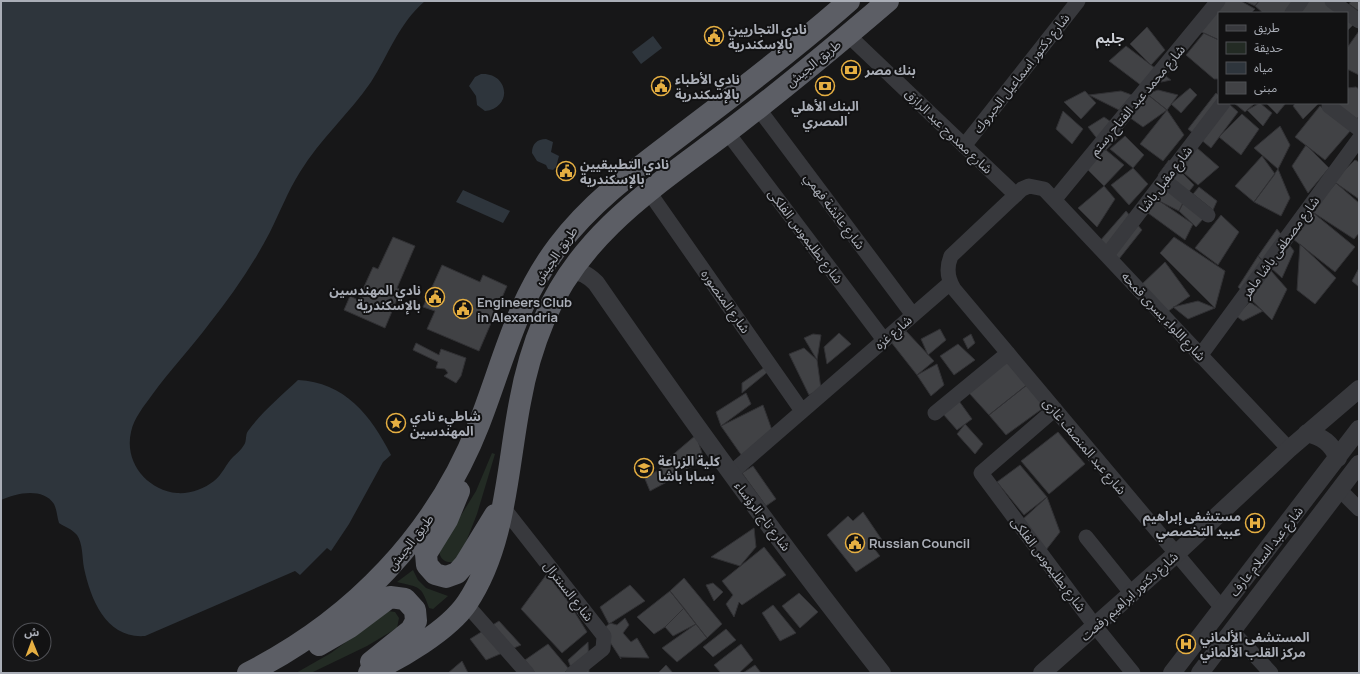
<svg xmlns="http://www.w3.org/2000/svg" width="1360" height="674" viewBox="0 0 1360 674" font-family="Manrope,'Noto Sans Arabic',sans-serif">
  <rect width="100%" height="100%" fill="#171718"/>
  <path fill="#232b24" d="M492 453 495 454 477 514 460 557 453 562C445 563 440 559 439 551L476 491Z
    M413 570 418 580 426 588 448 596 433 609 429 608C421 584 419 588 397 582Z
    M388 611 395 612 399 618 397 628 367 646 311 673H296L331 653Z"/>
  <path fill="#2e353c" d="M1 1H425C399 23 389 54 371 82 349 114 320 139 300 172 288 191 280 212 270 232 253 265 232 295 209 324 191 348 170 370 152 395 144 406 134 418 131 432 124 462 147 490 177 493 190 494 204 489 214 481 222 475 226 464 233 457 237 453 241 450 244 445 247 441 245 435 248 431 261 413 282 395 298 380 344 382 371 415 391 455L383 462 349 524 331 551 327 548 300 575 295 571 145 636C107 639 91 601 84 568 82 557 83 544 77 535 72 529 65 527 59 523 57 517 57 510 54 504 43 487 16 493 1 500Z
    M653 36 662 48 641 64 632 52Z
    M481 74C508 72 514 107 485 111L477 105 476 96 469 86 475 77Z
    M546 139 553 142 551 152 559 156 556 167 553 170 548 169 546 165 537 161 532 153C532 144 537 139 546 139Z
    M463 190 510 211 503 223 456 202Z"/>
  <path fill="#414245" stroke="#313134" d="M1223 1H1241L1255 9 1251 13H1219V40L1197 30Z
    M1244 1H1259L1255 6Z
    M1259 1H1291L1292 4 1286 13H1263L1255 6Z
    M1309 1H1325L1340 13H1299Z
    M1351 1H1359V11L1349 4Z
    M1347 18 1354 24 1347 31Z
    M1147 27 1165 50 1151 65 1130 44Z
    M1359 31V75L1347 69V48Z
    M1204 33 1219 40V79H1214L1186 55Z
    M1126 46 1151 65 1171 80 1142 86 1109 61Z
    M1356 87 1359 89V116L1357 119 1334 103H1347V88Z
    M1190 88 1197 95 1181 113 1171 104Z
    M1158 90 1178 95 1167 110 1147 94Z
    M1085 91 1096 103 1081 119 1064 102Z
    M1121 91 1132 95 1119 110 1089 95Z
    M1216 93 1219 96V103H1228L1238 112 1211 148 1188 129Z
    M1147 94 1167 110 1143 127 1119 110Z
    M1234 103H1253L1254 104 1245 112Z
    M1260 103 1272 113 1263 126 1247 110Z
    M1266 103H1286L1277 114Z
    M1296 103H1319L1303 119 1293 106Z
    M1320 106 1351 130 1325 160 1295 137Z
    M1167 110 1184 135 1163 161 1140 144Z
    M1063 111 1083 129 1072 144 1056 129Z
    M1242 114 1259 129 1241 155 1219 137Z
    M1104 117 1124 131 1106 150 1088 127Z
    M1280 126 1290 145 1278 169 1254 148Z
    M1125 136 1144 155 1133 168 1110 149Z
    M1306 145 1329 168 1308 193 1292 166Z
    M1196 147 1219 167 1198 185 1178 168Z
    M1106 150 1124 165 1104 186 1079 161Z
    M1262 156 1275 174 1254 202 1235 186Z
    M1169 160 1194 185 1188 193 1158 175Z
    M1355 160 1359 162V199L1333 181Z
    M1133 168 1148 184 1129 205 1111 185Z
    M1278 169 1290 198 1281 216 1254 202Z
    M1336 183 1359 203V233L1354 239 1311 211Z
    M1104 186 1115 199 1097 227 1078 208Z
    M1163 186 1184 201 1179 211 1157 200Z
    M1199 187 1217 201 1213 210 1193 194Z
    M1155 198 1193 224 1185 240 1148 213Z
    M1184 201 1203 219 1196 227 1179 211Z
    M1126 211 1142 230 1119 259 1099 242Z
    M1311 211 1355 247 1335 272 1293 239Z
    M1221 215 1239 232 1218 265 1195 248Z
    M1277 229 1294 251 1282 278 1258 256Z
    M393 237 415 246 397 288 401 290 385 328 344 310 350 296 358 300 373 267 378 269Z
    M1174 237 1225 271 1215 308 1160 253Z
    M1300 244 1336 278 1315 304 1297 290Z
    M1258 256 1287 289 1272 320 1238 287Z
    M1165 262 1190 296 1167 312 1141 285Z
    M442 265 480 282 483 275 507 286 479 351 427 329 435 311 423 307Z
    M1359 268V287L1352 281Z
    M1198 301 1215 308 1188 319 1173 307Z
    M1250 302 1263 311 1243 321 1236 316Z
    M940 329 946 340 928 355 921 339Z
    M906 331 934 361 917 375 891 342Z
    M839 333 851 344 827 364 824 347Z
    M813 334 821 335 817 360 804 338Z
    M971 334 975 343 968 349 963 339Z
    M416 343 439 355 441 349 466 358 461 376 456 383 444 376 448 373 445 369 436 368 438 362 413 350Z
    M958 344 975 360 954 375 940 356Z
    M804 348 817 360 821 389 809 395 789 354Z
    M1005 361 1028 384 989 415 969 393Z
    M937 364 944 385 931 396 917 375Z
    M765 367 770 370 742 393V383Z
    M1028 384 1046 406 1006 435 989 415Z
    M746 393 751 404 721 426 716 412Z
    M959 401 972 419 957 430 943 414Z
    M763 405 773 433 742 456 721 426Z
    M965 424 983 444 975 454 957 434Z
    M1058 432 1085 464 1049 494 1021 461Z
    M696 435 705 462 682 470 669 458Z
    M671 461 678 476 650 491 645 479Z
    M1020 465 1047 497 1024 515 997 482Z
    M753 466 776 499 766 506 742 473Z
    M1047 497 1060 532 1046 550 1023 519Z
    M863 512 882 540 872 546 880 556 856 572 827 535 848 516 853 521Z
    M754 528 756 547 740 566 711 557Z
    M764 547 786 575 742 605 739 602 734 617 726 604 733 595 722 581Z
    M549 571 587 632 562 653 521 609Z
    M684 578 722 624 707 638 670 591Z
    M713 583 723 592 714 601 706 585Z
    M630 585 645 601 609 624 600 607Z
    M670 591 684 608 665 627 654 634 637 617Z
    M799 593 818 612 800 628 782 606Z
    M773 605 796 633 780 641 762 613Z
    M684 608 696 624 673 636 665 627Z
    M625 618 629 625 623 633 631 642 637 638 649 658 620 657 621 659 602 630 610 623 617 625Z
    M499 621 521 645 486 660 470 639Z
    M696 624 707 638 677 662 662 648Z
    M726 629 736 640 713 657 703 647Z
    M588 642 589 673H573L568 660Z
    M548 644 569 669 564 673H535L525 660Z
    M741 644 753 660 739 673H721L714 665Z
    M462 661 468 673H448Z
    M666 665 673 673H658Z
    M755 665 761 673H743Z"/>
  <g fill="none" stroke-linecap="round" stroke-linejoin="round">
    <path stroke="#38393d" stroke-width="15" d="M1332 1 1359 21
      M1292 13 1301 1
      M848 35 1016 195
      M1329 106 1359 129
      M758 108 913 315
      M727 132 884 340
      M964 146 1078 1
      M1164 180 1208 215
      M649 192 802 411
      M1055 199 1218 1
      M1107 255 1223 103
      M1200 356 1359 139
      M1055 409 981 473 1095 626 1133 673
      M935 413 1008 353
      M731 473 950 283
      M1340 490 1359 509
      M502 506 604 636 603 649 573 673
      M1086 537 1132 594
      M466 604 527 673
      M1222 608 954 289C947 278 946 268 951 256L1022 189 1029 186 1044 189 1289 449
      M1232 631 1271 673"/>
    <path stroke="#38393d" stroke-width="18" d="M570 271C581 271 588 275 596 283 688 416 782 546 882 673
      M1307 433C1323 437 1331 443 1338 458
      M1042 673 1176 554 1289 449 1359 389
      M1172 673 1359 429
      M1200 673 1359 464"/>
    <path stroke="#5c5e65" stroke-width="22" d="M459 491 447 520 426 554 427 565 435 574 446 577 457 573 465 564 495 515
      M319 645 350 627 390 597 405 599 415 610 416 621 411 630 371 662
      M248 673C353 620 436 534 479 424 504 360 516 302 558 246 595 197 645 163 693 126 746 86 799 45 849 1
      M369 673C399 659 448 631 467 603 506 545 507 468 520 402 525 374 533 346 544 320 582 229 664 181 739 123 790 84 839 43 888 1"/>
  </g>
  <defs>
    <g id="civic-ring" transform="scale(1)"><circle r="9.5" fill="#121213" stroke="#e6af42" stroke-width="1.5"/><path d="M-.6-6.5H3V-4.5H.6V-3L4-1V1h2V6H-6V1h2V-1L-.6-3ZM-1.2 2.5V6h2.4V2.5Z" fill="#e6af42"/></g>
    <g id="bank-ring" transform="scale(1)"><circle r="9.5" fill="#121213" stroke="#e6af42" stroke-width="1.5"/><path d="M-6-4H6V4H-6ZM0-2.3a2.3 2.3 0 1 0 0 4.6a2.3 2.3 0 1 0 0-4.6Z" fill="#e6af42"/></g>
    <g id="sight-ring" transform="scale(1)"><circle r="9.5" fill="#121213" stroke="#e6af42" stroke-width="1.5"/><path d="M0-6L1.8-2.2L6-1.7L2.9 1.2L3.7 5.4L0 3.3L-3.7 5.4L-2.9 1.2L-6-1.7L-1.8-2.2Z" fill="#e6af42"/></g>
    <g id="school-ring" transform="scale(1)"><circle r="9.5" fill="#121213" stroke="#e6af42" stroke-width="1.5"/><path d="M0-5L7-2L0 1L-7-2ZM-4 1L0 2.5L4 1V4Q0 6-4 4Z" fill="#e6af42"/></g>
    <g id="hospital-ring" transform="scale(1)"><circle r="9.5" fill="#121213" stroke="#e6af42" stroke-width="1.5"/><path d="M-5-5h3v3.5h4V-5h3V5h-3V1.5h-4V5h-3Z" fill="#e6af42"/></g>
  </defs>
  <g fill-rule="evenodd">
    <use href="#civic-ring" x="714" y="36"/>
    <use href="#bank-ring" x="851" y="70"/>
    <use href="#civic-ring" x="661" y="86"/>
    <use href="#bank-ring" x="825" y="86"/>
    <use href="#civic-ring" x="566" y="171"/>
    <use href="#civic-ring" x="435" y="297"/>
    <use href="#civic-ring" x="463" y="309"/>
    <use href="#sight-ring" x="396" y="423"/>
    <use href="#school-ring" x="644" y="468"/>
    <use href="#hospital-ring" x="1255" y="523"/>
    <use href="#civic-ring" x="855" y="543"/>
    <use href="#hospital-ring" x="1186" y="644"/>
  </g>
  <g text-anchor="middle" dominant-baseline="central" stroke-width="4" stroke-linejoin="round" paint-order="stroke">
    <g font-size="13" font-weight="bold" fill="#aaaeb7" stroke="#121213" text-anchor="start">
      <text x="728" y="29">نادي التجاريين<tspan x="728" dy="15">بالإسكندرية</tspan></text>
      <text x="865" y="70">بنك مصر</text>
      <text x="675" y="79">نادي الأطباء<tspan x="675" dy="15">بالإسكندرية</tspan></text>
      <text x="825" y="106" text-anchor="middle">البنك الأهلي<tspan x="825" dy="15">المصري</tspan></text>
      <text x="580" y="164">نادي التطبيقيين<tspan x="580" dy="15">بالإسكندرية</tspan></text>
      <text x="421" y="290" text-anchor="end">نادي المهندسين<tspan x="421" dy="15">بالإسكندرية</tspan></text>
      <text x="477" y="302">Engineers Club<tspan x="477" dy="15">in Alexandria</tspan></text>
      <text x="410" y="416">شاطيء نادي<tspan x="410" dy="15">المهندسين</tspan></text>
      <text x="658" y="461">كلية الزراعة<tspan x="658" dy="15">بسابا باشا</tspan></text>
      <text x="1241" y="516" text-anchor="end">مستشفى إبراهيم<tspan x="1241" dy="15">عبيد التخصصي</tspan></text>
      <text x="869" y="543">Russian Council</text>
      <text x="1200" y="637">المستشفى الألماني<tspan x="1200" dy="15">مركز القلب الألماني</tspan></text>
    </g>
    <g font-size="13" fill="#aaaeb7" stroke="#121213">
      <text transform="translate(813 63) rotate(-39)">طريق الجيش</text>
      <text transform="translate(1021 73) rotate(-52)">شارع دكتور اسماعيل الحبروك</text>
      <text transform="translate(1137 100) rotate(-50)">شارع محمد عبد الفتاح رستم</text>
      <text transform="translate(949 131) rotate(44)">شارع ممدوح عبد الرازق</text>
      <text transform="translate(1165 179) rotate(-53)">شارع مقبل باشا</text>
      <text transform="translate(835 211) rotate(53)">شارع عائشة فهمي</text>
      <text transform="translate(806 236) rotate(53)">شارع بطليموس الفلكى</text>
      <text transform="translate(1280 247) rotate(-54)">شارع مصطفى باشا ماهر</text>
      <text transform="translate(555 255) rotate(-55)">طريق الجيش</text>
      <text transform="translate(726 301) rotate(55)">شارع المنصوره</text>
      <text transform="translate(1164 316) rotate(47)">شارع اللواء يسرى قمحه</text>
      <text transform="translate(893 332) rotate(-41)">شارع غزه</text>
      <text transform="translate(1085 446) rotate(50)">شارع عبد المنصف غازى</text>
      <text transform="translate(763 516) rotate(53)">شارع تاج الرؤساء</text>
      <text transform="translate(410 542) rotate(-52)">طريق الجيش</text>
      <text transform="translate(1266 551) rotate(-52)">شارع عبد السلام عارف</text>
      <text transform="translate(1049 564) rotate(53)">شارع بطليموس الفلكى</text>
      <text transform="translate(569 591) rotate(52)">شارع السنترال</text>
      <text transform="translate(1129 596) rotate(-42)">شارع دكتور ابراهيم رفعت</text>
    </g>
    <g font-size="14" font-weight="bold" fill="#cacdd4" stroke="#121213">
      <text x="1110" y="37">جليم</text>
    </g>
  </g>
  <rect width="1360" height="674" fill="none" stroke="#aaaeb7" stroke-width="4"/>
  <rect x="1218" y="12" width="130" height="92" fill="#121213" stroke="#4f5055"/>
  <rect x="1226" y="25" width="20" height="6" fill="#38393d" stroke="#4f5055"/>
  <text x="1254" y="32" font-size="12" fill="#aaaeb7">طريق</text>
  <rect x="1226" y="42" width="20" height="12" fill="#232b24" stroke="#4f5055"/>
  <text x="1254" y="52" font-size="12" fill="#aaaeb7">حديقة</text>
  <rect x="1226" y="62" width="20" height="12" fill="#2e353c" stroke="#4f5055"/>
  <text x="1254" y="72" font-size="12" fill="#aaaeb7">مياه</text>
  <rect x="1226" y="82" width="20" height="12" fill="#414245" stroke="#4f5055"/>
  <text x="1254" y="92" font-size="12" fill="#aaaeb7">مبنى</text>
  <g transform="translate(32 642) rotate(359)"><circle r="19" fill="#121213" stroke="#4f5055"/>
  <path d="M0-3L7 15L0 10L-7 15Z" fill="#e6af42"/>
  <text y="-6" font-size="11" font-weight="bold" text-anchor="middle" fill="#aaaeb7">ش</text>
  </g>
</svg>
